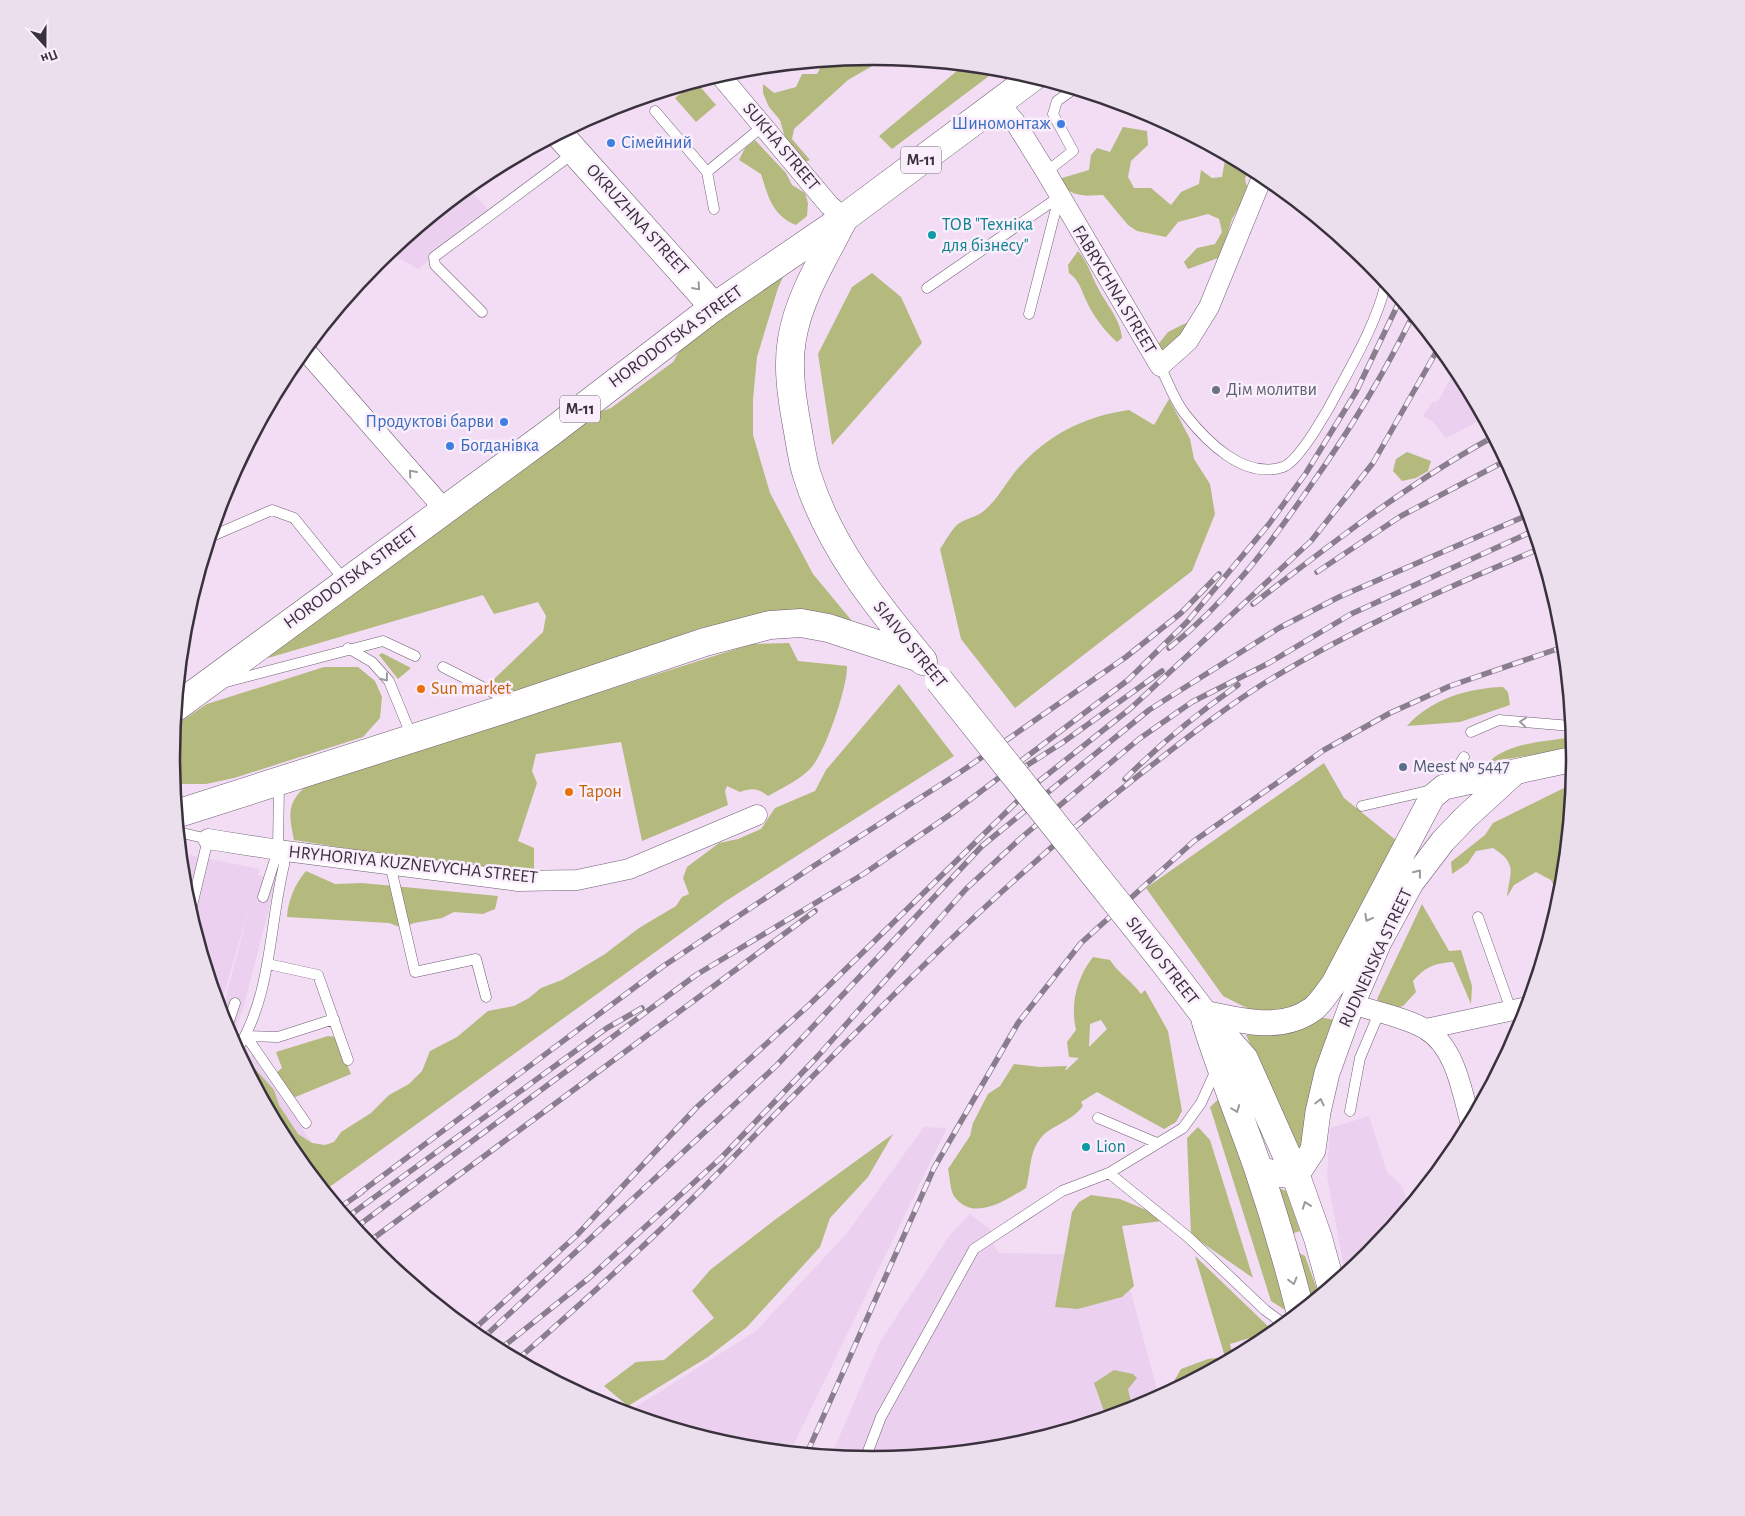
<svg xmlns="http://www.w3.org/2000/svg" width="1745" height="1516" viewBox="0 0 1745 1516" font-family="'Alegreya Sans',sans-serif">
  <rect width="100%" height="100%" fill="#f2ddf5"/>
  <path fill="#ebd1ef" d="M468 187 489 211 437 254 418 269 388 252Z
    M1456 368 1483 419 1446 438 1433 422 1423 416 1433 401 1437 402 1441 396Z
    M180 853 260 869 258 875 277 878 244 1005 232 1040 221 1015 251 902 219 1010 184 895Z
    M252 1055 332 1172 318 1183 289 1148 243 1061Z
    M1369 1116 1387 1172 1402 1186 1409 1205 1383 1236 1376 1239 1377 1244 1369 1254 1345 1273 1327 1176 1330 1128Z
    M924 1127 947 1128 790 1452 735 1446 626 1413 756 1331 847 1233Z
    M970 1214 1000 1237 993 1244 999 1253 1121 1255 1159 1397 1141 1406 1009 1446 872 1460 831 1456 880 1342 950 1235Z"/>
  <path fill="#b4b97e" fill-rule="evenodd" d="M872 56 886 58 848 80 794 129 792 139 810 160 802 163 786 141 780 120 769 107 763 93V84L774 93 796 87 802 74H817L824 61Z
    M964 65 980 67 989 76 892 149 879 136Z
    M696 82 716 105 696 122 675 98Z
    M1123 127 1147 131 1148 145 1131 161 1128 177 1134 188H1151L1171 205 1181 192 1199 184 1201 170 1212 178 1222 177 1226 155 1249 168 1245 179 1248 191 1232 219 1224 246 1218 258 1188 269 1184 262 1197 248 1215 244 1222 232 1219 219 1208 214 1178 222 1166 237 1137 231 1128 225 1103 195C1085 196 1072 197 1060 183L1062 178 1089 170 1091 155 1097 148 1110 152Z
    M755 140 786 173 792 185 805 193 808 203 807 216 796 225C772 215 768 196 761 174L739 160 745 148Z
    M1078 251C1088 262 1091 275 1098 288 1107 306 1120 318 1122 338L1117 342C1104 330 1093 316 1086 300 1080 288 1080 281 1069 273L1068 265Z
    M872 273 901 297 922 343 832 445 818 354 852 287Z
    M784 275 778 288 757 357 753 399V435L770 493 813 574 852 621 788 612 701 628 517 693 492 681 543 632 546 616 538 602 494 614 483 595 268 658 266 653 593 414 611 408 673 362 683 345Z
    M1194 319 1173 355 1156 347 1168 332Z
    M1169 399 1190 439 1194 459 1210 484 1215 514 1192 571 1015 708 961 639 940 549C945 542 951 530 958 524 966 518 978 517 985 510 1001 496 1009 476 1024 462 1054 431 1088 416 1129 410L1154 425Z
    M1407 452 1431 461 1428 471 1416 478 1402 481 1393 471 1396 459Z
    M789 643 798 661 847 666C848 686 825 753 811 768 800 780 782 788 768 796 758 788 751 788 740 792L727 786 725 791 728 805 642 841 621 742 536 754 532 771 537 783 518 841 534 848V874L475 869 294 840C289 814 286 804 307 785L752 644Z
    M382 653 411 668 398 679 379 655Z
    M324 667H358L375 681 382 697 380 718 363 737 234 778 206 784H173L171 758 174 726 207 704Z
    M899 684 954 756 726 901 324 1191 289 1148 245 1065 249 1062 274 1090 279 1105 298 1134 312 1143 325 1145 334 1142 341 1132 371 1113 389 1095 409 1084 422 1071 430 1051 457 1037 488 1011 514 1006 529 998 541 988 562 980 605 954 639 928 676 906 682 897 689 894 683 878 687 867 719 843 738 839 761 829 775 808 815 791 826 770Z
    M1503 687 1508 692 1510 705 1460 722 1407 726C1431 699 1468 688 1503 687Z
    M1572 737 1573 748 1489 762C1509 742 1545 742 1572 737Z
    M1324 763 1344 798 1397 841 1323 981 1310 997 1281 1011 1249 1009 1223 996 1146 888Z
    M1572 784 1561 893 1556 891 1551 880 1536 872 1514 885 1507 897C1510 871 1518 864 1493 848L1476 851 1468 863 1452 874 1451 862 1485 835 1493 823Z
    M306 871 335 884 362 883 498 896 495 909 483 914 454 912 442 918 414 923 402 928 389 923 287 917C288 900 295 884 306 871Z
    M1422 904 1449 951 1461 950 1472 986 1471 1004 1453 962C1435 963 1425 967 1413 981L1416 992 1403 1006 1387 1011 1377 999Z
    M1093 957 1110 960C1119 974 1132 981 1141 994L1145 990 1168 1031 1182 1111 1176 1122 1164 1129 1097 1092 1081 1102 1083 1106C1070 1123 1049 1126 1040 1139 1029 1153 1031 1171 1026 1188 1006 1200 973 1223 954 1196 950 1190 950 1177 948 1169L970 1136 973 1123 988 1094 1000 1086 1014 1064 1040 1067 1067 1066 1065 1071 1079 1058 1069 1057 1067 1042 1076 1030C1070 1004 1077 977 1093 957ZM1101 1020 1107 1029 1089 1047 1090 1024Z
    M1319 1017 1335 1020 1317 1077 1299 1153 1246 1035Z
    M328 1036 336 1037 351 1074 293 1098 276 1073 282 1068 276 1052Z
    M1222 1096 1288 1306 1285 1310 1271 1301 1210 1107Z
    M1198 1127 1210 1140 1253 1278 1191 1235 1187 1138Z
    M893 1134 868 1177 830 1218 820 1247 747 1327 708 1357 628 1406 604 1386 636 1362 664 1360 714 1318 692 1291 710 1270 776 1219Z
    M1274 1186 1286 1191 1300 1231 1288 1235Z
    M1091 1195 1120 1199 1163 1217 1162 1221 1122 1226 1134 1286 1122 1297 1078 1309 1055 1307 1072 1212 1079 1202Z
    M1299 1253 1305 1256 1319 1295 1310 1303Z
    M1195 1256 1273 1331 1230 1344 1233 1357 1177 1387 1174 1381 1181 1369 1208 1359 1225 1357Z
    M1114 1370 1133 1374 1137 1378 1128 1389 1131 1402 1137 1408 1106 1417 1094 1383Z"/>
  <g fill="none" stroke-linecap="round" stroke-linejoin="round">
    <g stroke="#6f5d72" stroke-width="11">
      <path id="service" d="M655 111 707 172
        M1046 172 1073 151 1053 114 1057 101 1074 89
        M714 209 707 172 763 126
        M927 288 1059 197
        M482 312 435 265 434 257 575 152
        M1029 314 1059 197
        M1160 366C1168 382 1174 400 1185 414 1206 441 1244 480 1283 467 1300 461 1331 405 1340 387 1358 354 1377 320 1386 283
        M210 537 272 510 294 518 345 581
        M348 648 372 662 389 681 412 737
        M443 667 512 702
        M226 682 383 641 415 656
        M1471 732 1499 720 1571 726
        M1447 784 1464 757
        M1362 806 1432 790
        M178 832 208 839 190 914
        M390 864 415 972 476 959 486 997
        M263 897 278 850 279 784
        M1478 917 1511 1010
        M268 964 318 975 348 1060
        M224 1026 229 1021 235 1003
        M246 1036 306 1123
        M246 1036 278 1037 334 1019
        M237 1050C272 995 269 926 284 865V857L278 850
        M1350 1111 1360 1058 1379 1013
        M1098 1118 1157 1143
        M1109 1173 1188 1237 1265 1310 1284 1324
        M865 1459 881 1417 974 1249 1062 1191 1109 1173 1183 1128 1201 1103 1216 1070"/>
    </g>
    <g stroke="#6f5d72" stroke-width="21">
      <path id="minor" d="M720 75 829 205 844 218
        M999 103 1015 122 1046 172 1160 366 1188 341 1209 307 1263 175
        M304 349 445 510
        M208 839 278 850 518 881 577 880 629 869 757 815
        M1352 1004C1373 1011 1407 1018 1425 1029 1455 1046 1462 1091 1470 1121
        M1426 1029 1527 1007"/>
    </g>
    <g stroke="#6f5d72" stroke-width="26">
      <path id="tertiary" d="M1203 1013C1240 1020 1280 1033 1313 1009 1321 1003 1327 992 1333 985L1432 797 1444 787 1574 759
        M1258 1168 1276 1174 1296 1176 1313 1150 1318 1112 1327 1073 1352 1004 1379 942 1411 883 1443 841 1465 818 1514 773"/>
    </g>
    <g stroke="#6f5d72" stroke-width="29">
      <path id="secondary" d="M559 134 714 307
        M844 218C825 256 799 296 792 339 787 367 792 399 797 426 800 442 802 460 807 475 829 546 876 604 923 661
        M176 814 517 705 705 642 770 625 801 623 828 628 920 658
        M1161 958 1203 1013 1244 1059 1296 1176 1318 1238 1331 1285
        M1206 1022C1221 1071 1241 1119 1258 1168 1274 1215 1288 1263 1300 1310"/>
    </g>
    <g stroke="#6f5d72" stroke-width="29">
      <path id="primary" d="M176 707 551 432 714 307 844 218 1033 77"/>
    </g>
    <use href="#service" stroke="#fff" stroke-width="10"/>
    <use href="#minor" stroke="#fff" stroke-width="20"/>
    <use href="#tertiary" stroke="#fff" stroke-width="25"/>
    <use href="#secondary" stroke="#fff" stroke-width="28"/>
    <use href="#primary" stroke="#fff" stroke-width="28"/>
    <g stroke="#8a7d8d" stroke-width="5.5">
      <path id="rail" d="M1317 572 1401 516 1505 461
        M1253 604C1330 545 1407 484 1493 437
        M1169 648C1226 603 1268 547 1309 488 1348 433 1383 376 1413 315
        M1018 771 1062 743 1162 671
        M1125 779C1160 744 1198 713 1238 685
        M357 1195 662 967 809 869 962 771 1126 657 1181 613 1219 574
        M339 1208 362 1192
        M346 1218 607 1028 642 1008
        M355 1228 696 975 865 873 951 814 1128 680 1187 622 1269 524 1306 473 1356 392 1400 300
        M367 1243 815 911
        M471 1332 577 1235 697 1107 809 1005 1033 786 1131 708 1311 541 1373 463 1439 347
        M481 1340 777 1065 982 846 1149 710 1279 628 1339 597 1528 515
        M499 1350 589 1278 722 1157 818 1056 966 889 1022 837 1139 739 1192 702 1269 663 1351 614 1533 531
        M517 1360C587 1299 656 1236 720 1171 856 1032 990 891 1143 772 1183 741 1223 709 1266 682 1353 629 1445 588 1539 549
        M807 1453 934 1168 1018 1023 1081 943 1194 841 1324 750 1390 713 1450 686 1563 647"/>
    </g>
    <use href="#rail" stroke="#faedfc" stroke-width="4" stroke-dasharray="11" stroke-linecap="butt"/>
    <g stroke="#6f5d72" stroke-width="29" stroke-linecap="butt">
      <path id="secondary-bridge" d="M939 680 1161 958"/>
    </g>
    <use href="#secondary-bridge" stroke="#fff" stroke-width="28"/>
  </g>
  <defs><path id="oneway-chevron" d="M-2-3.5L2.5 0L-2 3.5" fill="none" stroke-width="1.6" stroke-linecap="round" stroke-linejoin="round" transform="scale(1.25)"/></defs>
  <g stroke="#9c989d">
    <use href="#oneway-chevron" transform="translate(697 287) rotate(49)"/>
    <use href="#oneway-chevron" transform="translate(412 473) rotate(-131)"/>
    <use href="#oneway-chevron" transform="translate(385 678) rotate(52)"/>
    <use href="#oneway-chevron" transform="translate(1523 722) rotate(-175)"/>
    <use href="#oneway-chevron" transform="translate(1418 873) rotate(-52)"/>
    <use href="#oneway-chevron" transform="translate(1368 918) rotate(118)"/>
    <use href="#oneway-chevron" transform="translate(1320 1102) rotate(-77)"/>
    <use href="#oneway-chevron" transform="translate(1236 1109) rotate(69)"/>
    <use href="#oneway-chevron" transform="translate(1306 1205) rotate(-110)"/>
    <use href="#oneway-chevron" transform="translate(1293 1281) rotate(75)"/>
  </g>
  <g fill="#3f7fe0" stroke="#faedfc" stroke-width="2">
    <circle cx="1061" cy="124" r="5"/>
    <circle cx="611" cy="143" r="5"/>
    <circle cx="504" cy="422" r="5"/>
    <circle cx="450" cy="446" r="5"/>
  </g>
  <g fill="#0f9aa8" stroke="#faedfc" stroke-width="2">
    <circle cx="932" cy="235" r="5"/>
    <circle cx="1086" cy="1147" r="5"/>
  </g>
  <circle fill="#6b7280" stroke="#faedfc" stroke-width="2" cx="1216" cy="390" r="5"/>
  <g fill="#e8710a" stroke="#faedfc" stroke-width="2">
    <circle cx="421" cy="689" r="5"/>
    <circle cx="569" cy="792" r="5"/>
  </g>
  <circle fill="#5c6f8a" stroke="#faedfc" stroke-width="2" cx="1403" cy="767" r="5"/>
  <g text-anchor="middle" dominant-baseline="central" stroke-width="5" stroke-linejoin="round" paint-order="stroke">
    <g fill="#faedfc" stroke="#736975" stroke-width="1">
      <rect x="901" y="146.5" width="40" height="27" rx="4"/>
      <rect x="560" y="395.5" width="40" height="27" rx="4"/>
    </g>
    <g font-size="16" font-weight="bold" fill="#39313b">
      <text x="921" y="160">М-11</text>
      <text x="580" y="409">М-11</text>
    </g>
    <g font-size="18" fill="#366cbe" stroke="#faedfc" text-anchor="end">
      <text x="1051" y="124">Шиномонтаж</text>
      <text x="621" y="143" text-anchor="start">Сімейний</text>
      <text x="494" y="422">Продуктові барви</text>
      <text x="460" y="446" text-anchor="start">Богданівка</text>
    </g>
    <g font-size="18" fill="#39313b" stroke="#faedfc">
      <text transform="translate(781 147) rotate(50)">SUKHA STREET</text>
      <text transform="translate(637 220) rotate(48)">OKRUZHNA STREET</text>
      <text transform="translate(1114 290) rotate(59)">FABRYCHNA STREET</text>
      <text transform="translate(676 337) rotate(-36)">HORODOTSKA STREET</text>
      <text transform="translate(351 578) rotate(-36)">HORODOTSKA STREET</text>
      <text transform="translate(910 645) rotate(51)">SIAIVO STREET</text>
      <text transform="translate(413 865) rotate(6)">HRYHORIYA KUZNEVYCHA STREET</text>
      <text transform="translate(1376 958) rotate(-65)">RUDNENSKA STREET</text>
      <text transform="translate(1162 961) rotate(52)">SIAIVO STREET</text>
    </g>
    <g font-size="18" fill="#0d838f" stroke="#faedfc" text-anchor="start">
      <text x="942" y="225">ТОВ "Техніка<tspan x="942" dy="21">для бізнесу"</tspan></text>
      <text x="1096" y="1147">Lion</text>
    </g>
    <g font-size="18" fill="#5b616d" stroke="#faedfc" text-anchor="start">
      <text x="1226" y="390">Дім молитви</text>
    </g>
    <g font-size="18" fill="#c56008" stroke="#faedfc" text-anchor="start">
      <text x="431" y="689">Sun market</text>
      <text x="579" y="792">Тарон</text>
    </g>
    <g font-size="18" fill="#4e5e75" stroke="#faedfc" text-anchor="start">
      <text x="1413" y="767">Meest № 5447</text>
    </g>
  </g>
  <path d="M0 0H1745V1516H0ZM180 758a693 693 0 1 1 1386 0a693 693 0 1 1-1386 0Z" fill="#ebdeed" fill-rule="evenodd"/>
  <path fill="none" stroke="#39313b" stroke-width="2.5" d="M180 758a693 693 0 1 1 1386 0a693 693 0 1 1-1386 0Z"/>
  <g transform="translate(45 45) rotate(159)" stroke="#faedfc" stroke-width="4" paint-order="stroke">
  <path d="M0-4L9 19L0 12L-9 19Z" fill="#39313b"/>
  <text y="-8" font-size="14" font-weight="bold" text-anchor="middle" fill="#39313b">Пн</text>
  </g>
</svg>
